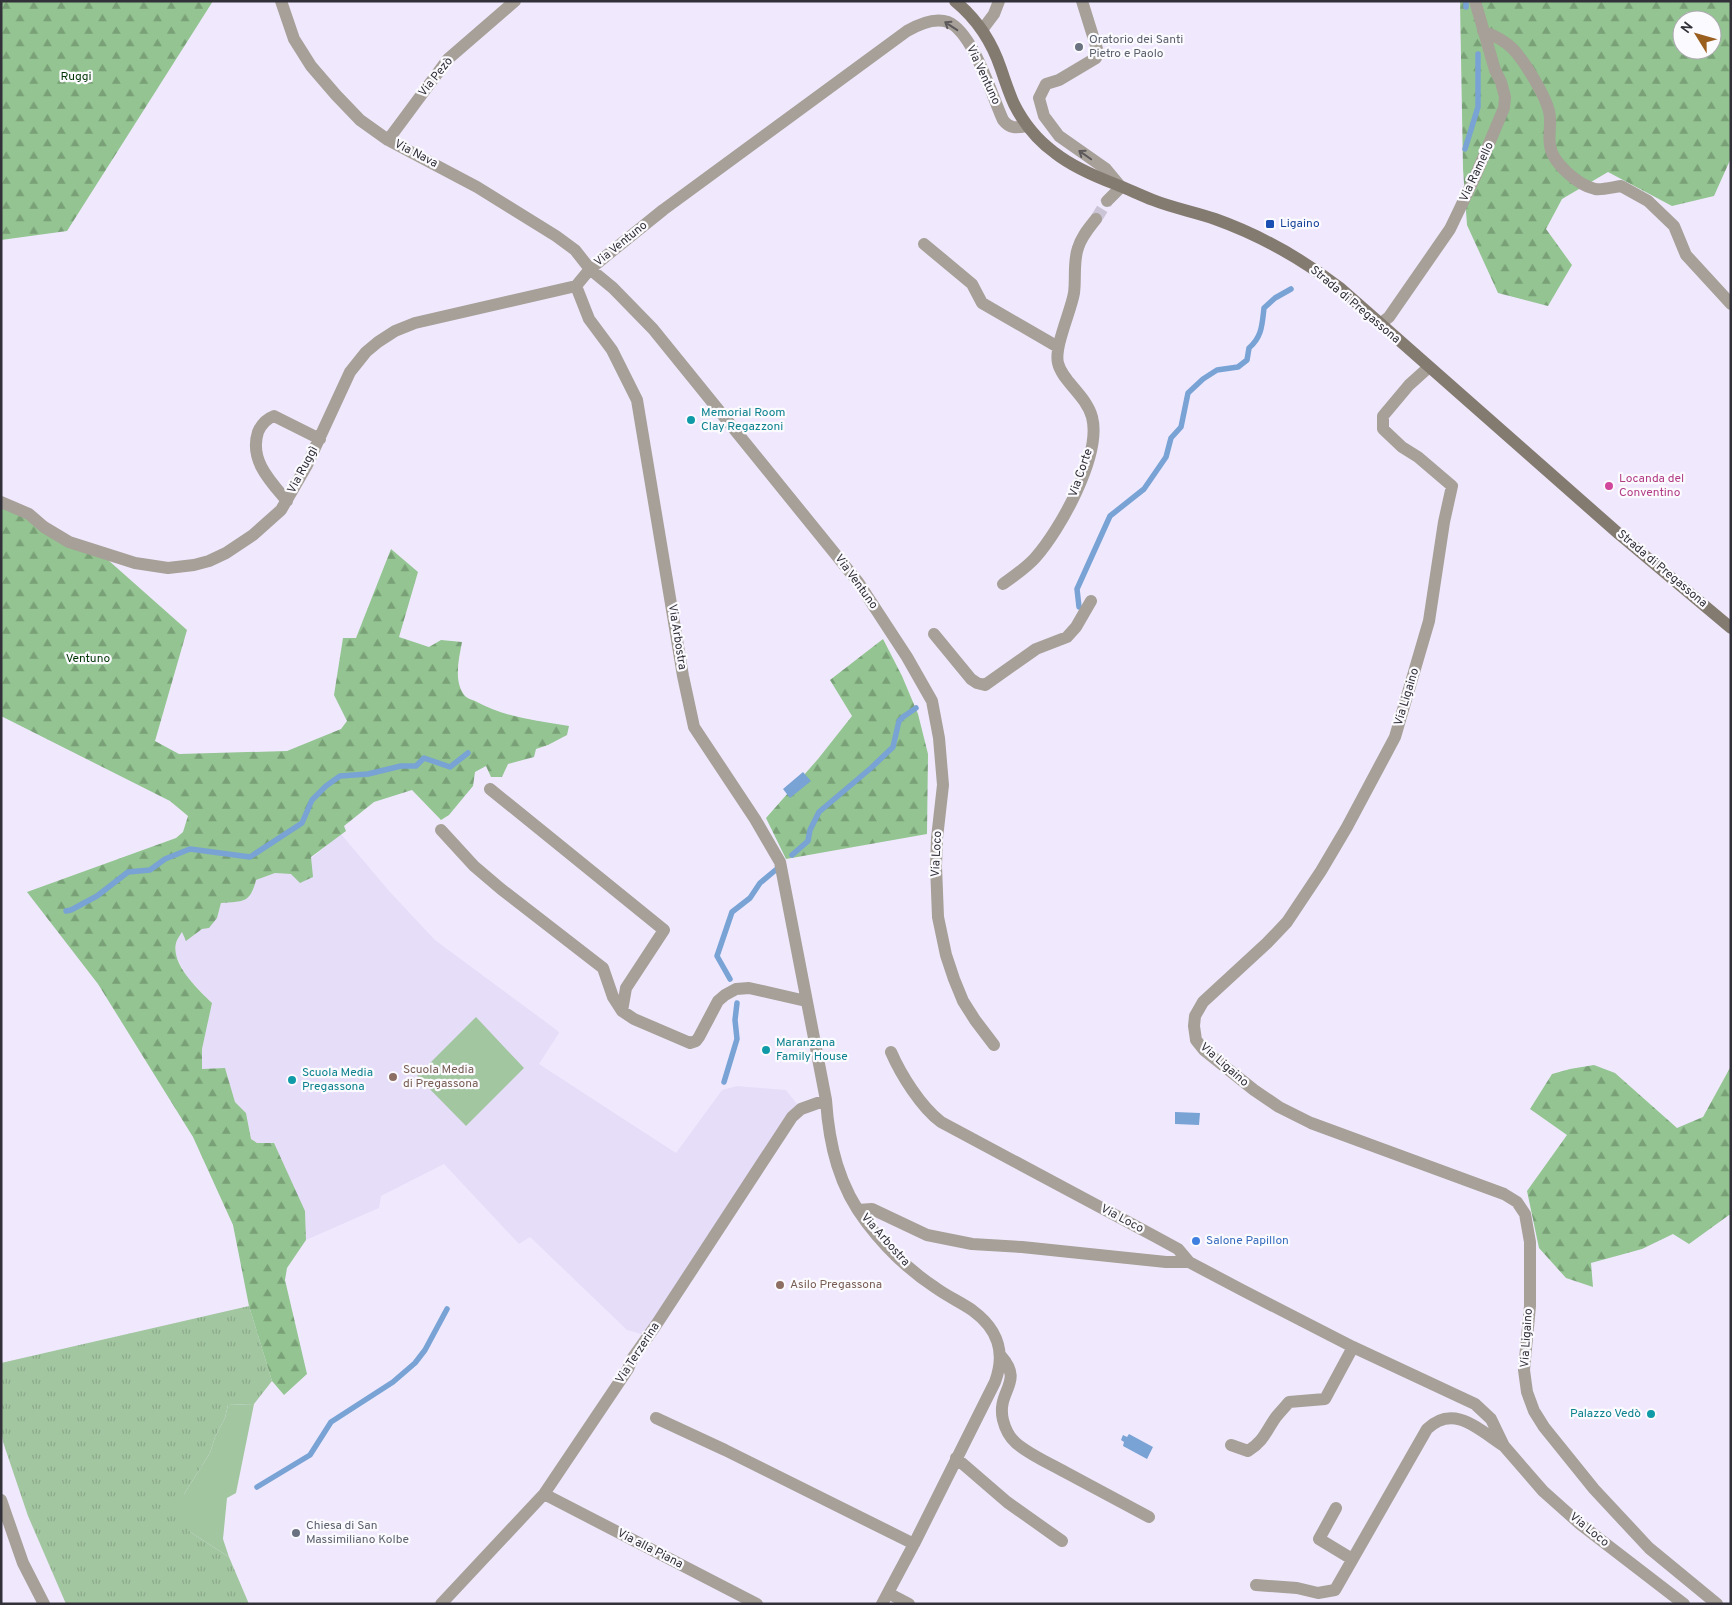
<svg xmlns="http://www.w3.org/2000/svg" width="1732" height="1605" viewBox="0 0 1732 1605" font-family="Overpass,sans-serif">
  <defs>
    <pattern id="grass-tufts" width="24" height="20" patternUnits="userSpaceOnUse" patternTransform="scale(1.25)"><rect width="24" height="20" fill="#a2c6a0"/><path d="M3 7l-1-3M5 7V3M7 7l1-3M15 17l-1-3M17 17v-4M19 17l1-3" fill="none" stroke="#8caa8b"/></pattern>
    <pattern id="forest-firs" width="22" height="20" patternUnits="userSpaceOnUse" patternTransform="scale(1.25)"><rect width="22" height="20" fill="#93c491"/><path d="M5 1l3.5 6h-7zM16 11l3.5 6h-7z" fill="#79a077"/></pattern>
  </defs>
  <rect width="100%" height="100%" fill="#f0e9fe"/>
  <path fill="#e6ddf9" d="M341 834 390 892 435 940 558 1031 559 1033 539 1064 676 1153 722 1090 737 1086 786 1090 801 1109 648 1336 627 1330 530 1237 519 1244 444 1164 381 1196 379 1208 306 1240 305 1211 257 1143 251 1139 246 1113 235 1102 225 1068 202 1069V1049L212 1003 187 977 176 956V942L182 931 186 941 217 918 221 903 252 893 256 880 275 873 292 874Z"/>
  <path fill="url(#grass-tufts)" d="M249 1306 272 1381 254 1404 228 1405 225 1418 215 1437 210 1453 184 1494 190 1532 229 1557 249 1604H66L28 1516 3 1442 1 1428V1363Z"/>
  <path fill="url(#forest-firs)" fill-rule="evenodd" d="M1 1H213L67 231 1 240Z
    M1460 1H1731V158L1714 196 1672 206 1608 172 1562 199 1546 229 1572 265 1548 306 1498 293 1467 225 1463 169ZM1682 20H1712V50H1682Z
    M1 502 99 552 187 630 155 741 179 754 287 751 341 729 347 721 334 695 343 638H356L391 549 418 572 399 637 429 647 441 640 462 642C459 659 453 681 465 696 467 698 472 700 475 701 504 717 537 721 569 726L567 735 548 745 536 749 534 757 508 764 502 777H491L486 766 475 772 473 786 449 815 441 820 412 790 374 802 344 826 346 831 311 857 313 877 300 883 291 874 275 873 256 880C250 904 243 901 221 903L217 918 209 928 202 929 186 941 182 932C180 935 177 939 176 943 171 965 198 989 212 1003L202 1049V1069L225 1068 235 1102 246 1113 251 1139 257 1143H274L305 1211 306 1240 287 1268 285 1280 307 1374 284 1395 272 1381 249 1306 233 1225 193 1137 98 984 27 892 176 838 183 832 188 816 170 801 1 716Z
    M883 639 902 676 918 714 928 754 927 834 786 859 766 818 818 759 852 716 830 680Z
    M1594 1065 1615 1073 1677 1128 1703 1117 1731 1066V1215H1729L1689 1244 1673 1234 1642 1249 1591 1263 1593 1287 1566 1278 1539 1248 1527 1191 1567 1135 1530 1109 1552 1074 1570 1069Z"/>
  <path fill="#a2c6a0" d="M476 1017 524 1068 466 1126 417 1076Z
    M254 1404 236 1493 227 1498 223 1539 229 1557 190 1532 181 1507 184 1494 210 1453 215 1437 225 1418 228 1405Z"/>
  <path fill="#79a2d5" d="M803 772 811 781 790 798 783 789Z
    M1175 1112 1200 1113 1199 1125 1175 1124Z
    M1129 1434 1153 1447 1147 1459 1123 1446 1124 1442 1121 1440 1123 1435 1127 1437Z"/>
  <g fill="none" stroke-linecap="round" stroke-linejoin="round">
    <path stroke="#79a2d5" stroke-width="5.5" d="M1466 1V7
      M1465 149 1478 107V54
      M1079 607 1077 589 1110 516 1144 489 1166 457 1171 438 1181 427 1188 393 1203 379 1217 370 1238 367 1247 360 1249 348C1262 337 1262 325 1264 308L1275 298 1291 289
      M792 855 808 841 810 830 819 812 871 768 893 747 899 721 903 717 916 708
      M66 911 71 910 97 896 128 872 150 870 165 859 190 849 250 857 302 823 312 800 326 786 340 776 368 774 401 766H416L424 758 450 767 468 753
      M730 979 717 956 732 912 750 898 760 883 778 868
      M724 1082 737 1039 735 1020 737 1003
      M257 1487 310 1455 331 1422 393 1382 415 1363 425 1350 447 1309"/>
    <path stroke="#cac4d6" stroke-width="12" stroke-dasharray="12 6" stroke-linecap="butt" d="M1096 219 1107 201"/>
    <path stroke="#a6a098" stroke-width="12" d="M281 1 294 39 311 66 336 95 360 120 388 140 477 187 556 236 575 250 590 269 613 288 653 329 858 582 907 657 932 701 939 738 943 785 937 838 936 866 938 917 946 955 954 979 963 1001 975 1020 994 1045
      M1082 1 1097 49 1096 58 1059 80 1046 84 1039 98 1044 116 1059 136 1106 169 1121 187 1107 201
      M982 30 994 14 999 1
      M1483 31C1493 35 1504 40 1512 48 1524 60 1545 95 1549 111 1552 123 1548 134 1550 145 1552 163 1578 185 1595 189 1603 190 1613 187 1621 186L1648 201 1674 226 1686 255 1731 304
      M388 140 448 59 515 1
      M924 244 972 284 982 303 1058 347
      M1380 324 1389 317 1450 229 1475 177 1504 108 1505 97 1501 82 1495 70 1475 1
      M1429 367 1409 385 1383 416V429L1402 447 1418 457 1452 486 1444 522 1429 621 1395 737 1347 827 1321 871 1287 922 1267 943 1203 1002 1195 1016 1194 1026 1196 1040 1204 1050 1254 1090 1279 1107 1311 1123 1504 1194 1517 1202 1525 1214 1530 1242V1306L1524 1370 1527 1392 1534 1411 1544 1427 1594 1489 1649 1548 1717 1604
      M287 501C270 481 249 460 258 432 261 425 266 419 274 416L320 439
      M1 502 29 514 44 527 69 542 135 563 168 568 194 565 209 561 226 553 253 535 281 510 307 465 350 372 366 352 378 342 395 331 415 323 576 286
      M1003 584C1014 576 1026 568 1035 558 1060 530 1102 455 1092 417 1086 395 1062 381 1058 363 1054 347 1071 311 1074 293 1076 279 1073 262 1078 248 1081 237 1089 228 1096 219
      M934 634 971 679 977 683 985 685 1036 649 1067 637 1076 627 1091 601
      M490 789 664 930 626 988 622 1011
      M441 830 474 866 501 889 603 968 613 997 622 1011 634 1019 690 1043 696 1041 699 1037 718 1001 725 995 736 989 749 988 806 1001
      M891 1052C901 1075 921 1107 941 1122L1156 1237 1178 1249 1189 1262 1242 1290 1353 1347 1475 1404 1491 1419 1504 1446 1543 1491 1580 1524 1684 1604
      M858 1210 872 1209 927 1235 972 1244 1022 1247 1166 1262H1189
      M1001 1356C1025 1383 996 1390 1003 1420 1005 1428 1009 1437 1016 1443 1030 1455 1049 1463 1065 1472 1093 1487 1121 1502 1149 1517
      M656 1418 725 1450 914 1544
      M1231 1445 1248 1451C1264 1441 1266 1431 1276 1417 1280 1412 1285 1407 1289 1402L1325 1399 1353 1347
      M956 1458 1007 1502 1062 1541
      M544 1494 757 1604
      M1 1500 23 1563 44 1604
      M1336 1508 1319 1539 1352 1559
      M1256 1585 1297 1588 1318 1593 1335 1590 1427 1429C1454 1403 1479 1430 1504 1446
      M888 1593 909 1604
      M441 1604 544 1494 628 1369 632 1359 656 1325 792 1117 801 1109 826 1100
      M882 1604 914 1544 995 1382C1006 1352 998 1329 972 1310 960 1302 947 1296 936 1288 910 1271 886 1248 867 1223 839 1187 829 1145 826 1100L780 862 755 819 694 727 683 676 637 400 612 350 589 319 576 286 590 269 663 210 907 31C919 24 934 17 948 22 973 32 992 96 1003 120 1010 129 1016 128 1027 126"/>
    <path stroke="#847b70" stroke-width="12" d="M955 1C977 19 992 42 1001 69 1005 81 1009 93 1014 104 1024 124 1037 140 1055 153 1073 167 1094 176 1115 184 1128 189 1140 195 1153 200 1173 208 1195 212 1215 219 1260 235 1302 259 1340 288L1619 534 1731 628"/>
  </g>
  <defs><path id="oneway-shaft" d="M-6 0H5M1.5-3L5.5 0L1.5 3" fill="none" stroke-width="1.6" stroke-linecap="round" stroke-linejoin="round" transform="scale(1.25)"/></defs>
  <g stroke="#5b575a">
    <use href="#oneway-shaft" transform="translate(951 26) rotate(-147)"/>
    <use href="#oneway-shaft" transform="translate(1085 155) rotate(-145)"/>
  </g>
  <g fill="#6b7280" stroke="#fbfafe" stroke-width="2">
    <circle cx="1079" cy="47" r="5"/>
    <circle cx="296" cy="1533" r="5"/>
  </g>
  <rect fill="#1a4fb4" stroke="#fbfafe" stroke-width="2" x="1265" y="219" width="10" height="10" rx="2.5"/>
  <g fill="#0f9aa8" stroke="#fbfafe" stroke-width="2">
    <circle cx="691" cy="420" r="5"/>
    <circle cx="766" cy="1050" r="5"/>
    <circle cx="292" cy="1080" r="5"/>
    <circle cx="1651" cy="1414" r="5"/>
  </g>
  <circle fill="#d1479c" stroke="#fbfafe" stroke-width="2" cx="1609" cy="486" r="5"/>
  <g fill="#8d6e63" stroke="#fbfafe" stroke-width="2">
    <circle cx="393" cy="1077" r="5"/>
    <circle cx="780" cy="1285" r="5"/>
  </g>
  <circle fill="#3f7fe0" stroke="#fbfafe" stroke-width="2" cx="1196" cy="1241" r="5"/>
  <g text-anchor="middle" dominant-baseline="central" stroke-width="4.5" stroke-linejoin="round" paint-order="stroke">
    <g font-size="12" fill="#5b616d" stroke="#fbfafe" text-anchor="start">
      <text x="1089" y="40">Oratorio dei Santi<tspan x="1089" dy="14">Pietro e Paolo</tspan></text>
      <text x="306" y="1526">Chiesa di San<tspan x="306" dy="14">Massimiliano Kolbe</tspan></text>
    </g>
    <g font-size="12" fill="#323038" stroke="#fbfafe">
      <text transform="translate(983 75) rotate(65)">Via Ventuno</text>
      <text transform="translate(436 77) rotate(-51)">Via Pezò</text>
      <text transform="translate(416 154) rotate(27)">Via Nava</text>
      <text transform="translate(1477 172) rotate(-65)">Via Ramello</text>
      <text transform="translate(621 244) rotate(-39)">Via Ventuno</text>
      <text transform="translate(1355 305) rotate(40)">Strada di Pregassona</text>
      <text transform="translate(303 470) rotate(-62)">Via Ruggì</text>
      <text transform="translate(1081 473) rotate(-71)">Via Corte</text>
      <text transform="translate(1662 569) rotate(40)">Strada di Pregassona</text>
      <text transform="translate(856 582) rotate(54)">Via Ventuno</text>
      <text transform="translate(677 637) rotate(81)">Via Arbostra</text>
      <text transform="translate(1407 697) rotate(-73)">Via Ligaino</text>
      <text transform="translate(937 854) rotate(-87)">Via Loco</text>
      <text transform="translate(1224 1065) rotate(41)">Via Ligaino</text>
      <text transform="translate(1122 1219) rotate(28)">Via Loco</text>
      <text transform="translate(885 1240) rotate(48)">Via Arbostra</text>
      <text transform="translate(1527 1338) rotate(-86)">Via Ligaino</text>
      <text transform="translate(638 1353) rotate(-57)">Via Terzerina</text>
      <text transform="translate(1589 1530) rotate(39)">Via Loco</text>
      <text transform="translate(650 1549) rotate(27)">Via alla Piana</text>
    </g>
    <g font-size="12" fill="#013604" stroke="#fbfafe">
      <text x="76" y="77">Ruggi</text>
      <text x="88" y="659">Ventuno</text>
    </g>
    <g font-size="12" fill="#164399" stroke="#fbfafe" text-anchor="start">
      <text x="1280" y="224">Ligaino</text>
    </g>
    <g font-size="12" fill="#0d838f" stroke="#fbfafe" text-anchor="start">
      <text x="701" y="413">Memorial Room<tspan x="701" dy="14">Clay Regazzoni</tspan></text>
      <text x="776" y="1043">Maranzana<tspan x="776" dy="14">Family House</tspan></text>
      <text x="302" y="1073">Scuola Media<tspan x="302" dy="14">Pregassona</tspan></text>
      <text x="1641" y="1414" text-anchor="end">Palazzo Vedò</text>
    </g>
    <g font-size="12" fill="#b23c85" stroke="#fbfafe" text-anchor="start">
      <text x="1619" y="479">Locanda del<tspan x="1619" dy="14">Conventino</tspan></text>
    </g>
    <g font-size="12" fill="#785e54" stroke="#fbfafe" text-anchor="start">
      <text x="403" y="1070">Scuola Media<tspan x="403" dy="14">di Pregassona</tspan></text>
      <text x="790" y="1285">Asilo Pregassona</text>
    </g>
    <g font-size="12" fill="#366cbe" stroke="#fbfafe" text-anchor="start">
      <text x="1206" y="1241">Salone Papillon</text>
    </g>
  </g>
  <rect width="1732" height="1605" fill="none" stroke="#323038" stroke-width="5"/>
  <g transform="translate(1697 35) rotate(307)"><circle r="24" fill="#fbfafe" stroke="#aba9af"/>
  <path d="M0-4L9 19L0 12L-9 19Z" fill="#9a5f1f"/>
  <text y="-8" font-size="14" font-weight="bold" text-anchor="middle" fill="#323038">N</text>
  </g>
</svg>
